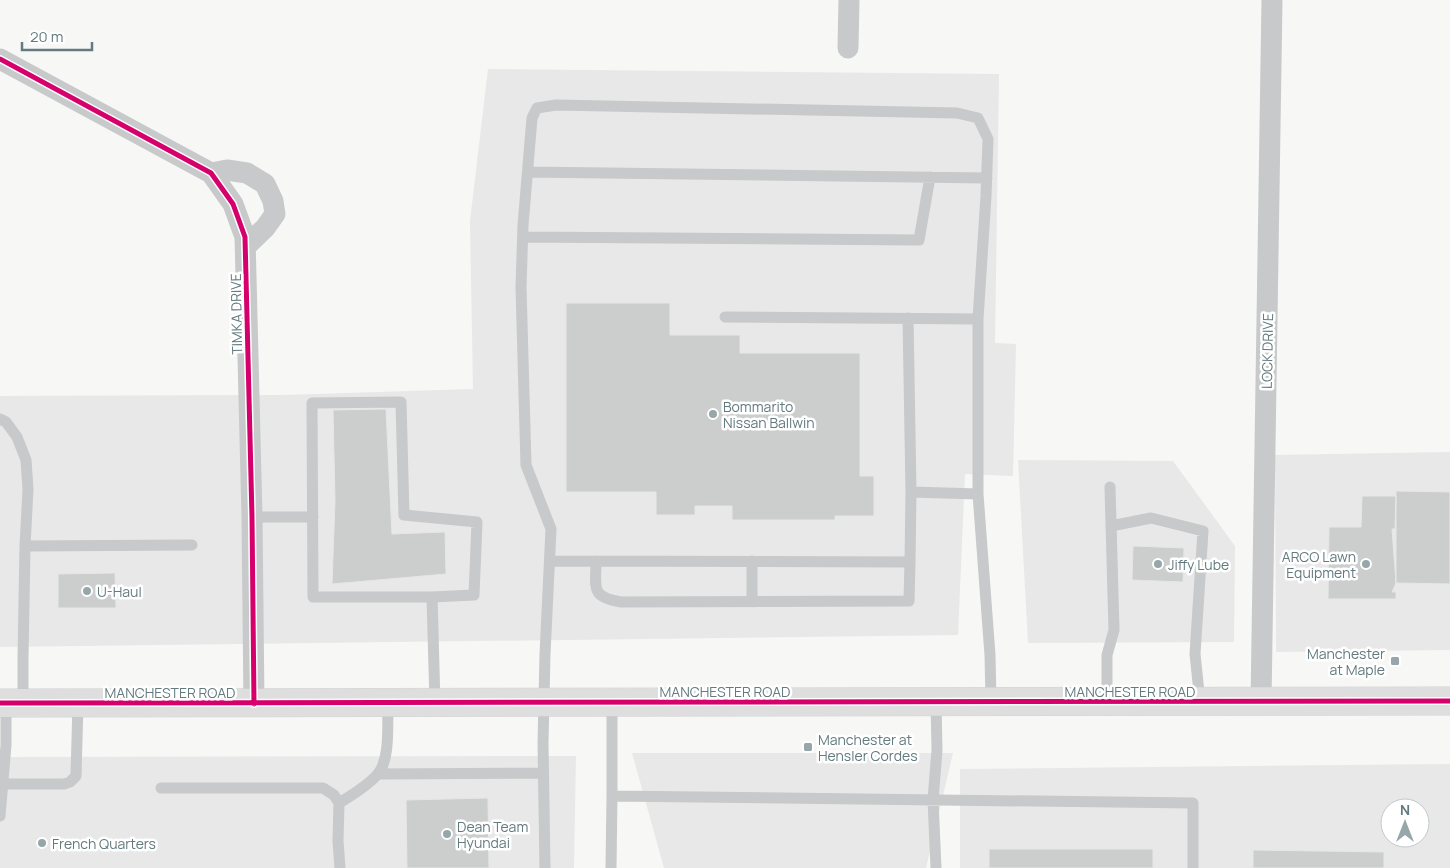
<svg xmlns="http://www.w3.org/2000/svg" width="1450" height="868" viewBox="0 0 1450 868" font-family="Manrope,sans-serif">
  <rect width="100%" height="100%" fill="#f7f7f6"/>
  <path fill="#e7e8e7" fill-rule="evenodd" d="M488 69 999 74 995 343 1016 344 1013 476 965 474 958 635 0 647V396L283 395 473 389 470 221Z
    M1450 452V650L1276 652 1275 455Z
    M1018 460 1173 461 1235 546 1234 642 1028 643Z
    M632 753H953L926 868H664Z
    M576 756 574 868H0V757Z
    M1450 764V868H960V769ZM1390 808H1420V838H1390Z"/>
  <path fill="#cccece" stroke="#e6e6e6" d="M566 303H670V335H740V353H860V476H874V516H835V520H732V506H695V515H656V492H566Z
    M386 409 392 534 445 532 446 574 332 584 335 500 333 410Z
    M1396 491 1450 492V584L1396 583Z
    M1362 496H1396L1395 529H1392L1396 583 1392 592H1396V599H1328L1329 527H1361Z
    M1133 546 1184 548 1183 582 1132 580Z
    M115 573 116 608H58V574Z
    M488 798 489 868H407L406 800Z
    M989 849H1153V868H989Z
    M1253 850 1384 852V868H1253Z"/>
  <g fill="none" stroke-linecap="round" stroke-linejoin="round">
    <g stroke="#d3d4d3" stroke-width="29">
      <path id="trunk" d="M0 703 1450 701"/>
    </g>
    <path stroke="#c7c9ca" stroke-width="11" d="M528 172 987 178
      M523 237 919 240 930 177
      M725 317 978 319
      M908 318 911 492
      M0 419 6 422 17 437 26 460 28 489 25 546 23 658V703
      M252 517H313
      M1111 526 1151 518 1203 531 1195 654 1200 702
      M25 546 192 545
      M550 561 910 562 911 492 978 494
      M596 561C596 588 590 597 621 602L909 601 910 562
      M432 597 474 595 477 522 404 515 401 402 312 403 313 597H432L435 703
      M752 602V561
      M1107 702V655L1114 630 1110 487
      M612 703V796
      M378 774 543 773
      M2 784H64L70 782 76 776 78 703
      M161 788H323L334 795 339 803 338 841 340 868
      M339 803C352 795 366 787 377 775 391 760 387 723 388 703
      M0 816 6 745V703
      M545 868 543 743 545 654 551 529 526 465 521 287 523 225 532 118 537 108 556 105 957 113 978 118 988 139 986 196 978 319V494L990 655 991 702
      M611 868 612 796 1193 803V868
      M936 868 933 800 937 750 936 702"/>
    <path stroke="#c7c9ca" stroke-width="21" d="M848 48 849 0
      M0 59 211 173 233 204 245 237 252 517 254 704
      M211 173 227 170 247 173 265 184 273 201 275 214 265 228 246 246
      M1261 702 1272 0"/>
    <use href="#trunk" stroke="#dedede" stroke-width="28"/>
    <g stroke="#fff" stroke-width="8">
      <path id="cycleway" d="M0 59 211 173 233 204 245 237 252 517 254 704
        M0 703 1450 701"/>
    </g>
    <use href="#cycleway" stroke="#d6006c" stroke-width="5"/>
  </g>
  <g fill="#97a6a9" stroke="#fff" stroke-width="2">
    <circle cx="713" cy="414" r="5"/>
    <circle cx="1158" cy="564" r="5"/>
    <circle cx="1366" cy="564" r="5"/>
    <circle cx="87" cy="591" r="5"/>
    <rect x="1390" y="656" width="10" height="10" rx="2.5"/>
    <rect x="803" y="742" width="10" height="10" rx="2.5"/>
    <circle cx="447" cy="834" r="5"/>
    <circle cx="42" cy="843" r="5"/>
  </g>
  <g text-anchor="middle" dominant-baseline="central" stroke-width="5" stroke-linejoin="round" paint-order="stroke">
    <g font-size="14" fill="#637a7f" stroke="#fff">
      <text transform="translate(236 314) rotate(-91)">TIMKA DRIVE</text>
      <text transform="translate(1267 351) rotate(-89)">LOCK DRIVE</text>
      <text x="725" y="691">MANCHESTER ROAD</text>
      <text x="1130" y="691">MANCHESTER ROAD</text>
      <text x="170" y="692">MANCHESTER ROAD</text>
    </g>
    <g font-size="14" fill="#637a7f" stroke="#fff" text-anchor="start">
      <text x="723" y="406">Bommarito<tspan x="723" dy="16">Nissan Ballwin</tspan></text>
      <text x="1356" y="556" text-anchor="end">ARCO Lawn<tspan x="1356" dy="16">Equipment</tspan></text>
      <text x="1168" y="564">Jiffy Lube</text>
      <text x="97" y="591">U-Haul</text>
      <text x="1385" y="653" text-anchor="end">Manchester<tspan x="1385" dy="16">at Maple</tspan></text>
      <text x="818" y="739">Manchester at<tspan x="818" dy="16">Hensler Cordes</tspan></text>
      <text x="457" y="826">Dean Team<tspan x="457" dy="16">Hyundai</tspan></text>
      <text x="52" y="843">French Quarters</text>
    </g>
  </g>
  <g transform="translate(1405 823)"><circle r="24" fill="#ffffff" stroke="#c1cacc"/>
  <path d="M0-4L9 19L0 12L-9 19Z" fill="#97a6a9"/>
  <text y="-8" font-size="14" font-weight="bold" text-anchor="middle" fill="#637a7f">N</text>
  </g>
  <path d="M22 42v8h70v-8" fill="none" stroke="#637a7f" stroke-width="2.5"/>
  <text x="30" y="42" font-size="15" fill="#637a7f" stroke="#ffffff" stroke-width="4" paint-order="stroke">20 m</text>
</svg>
